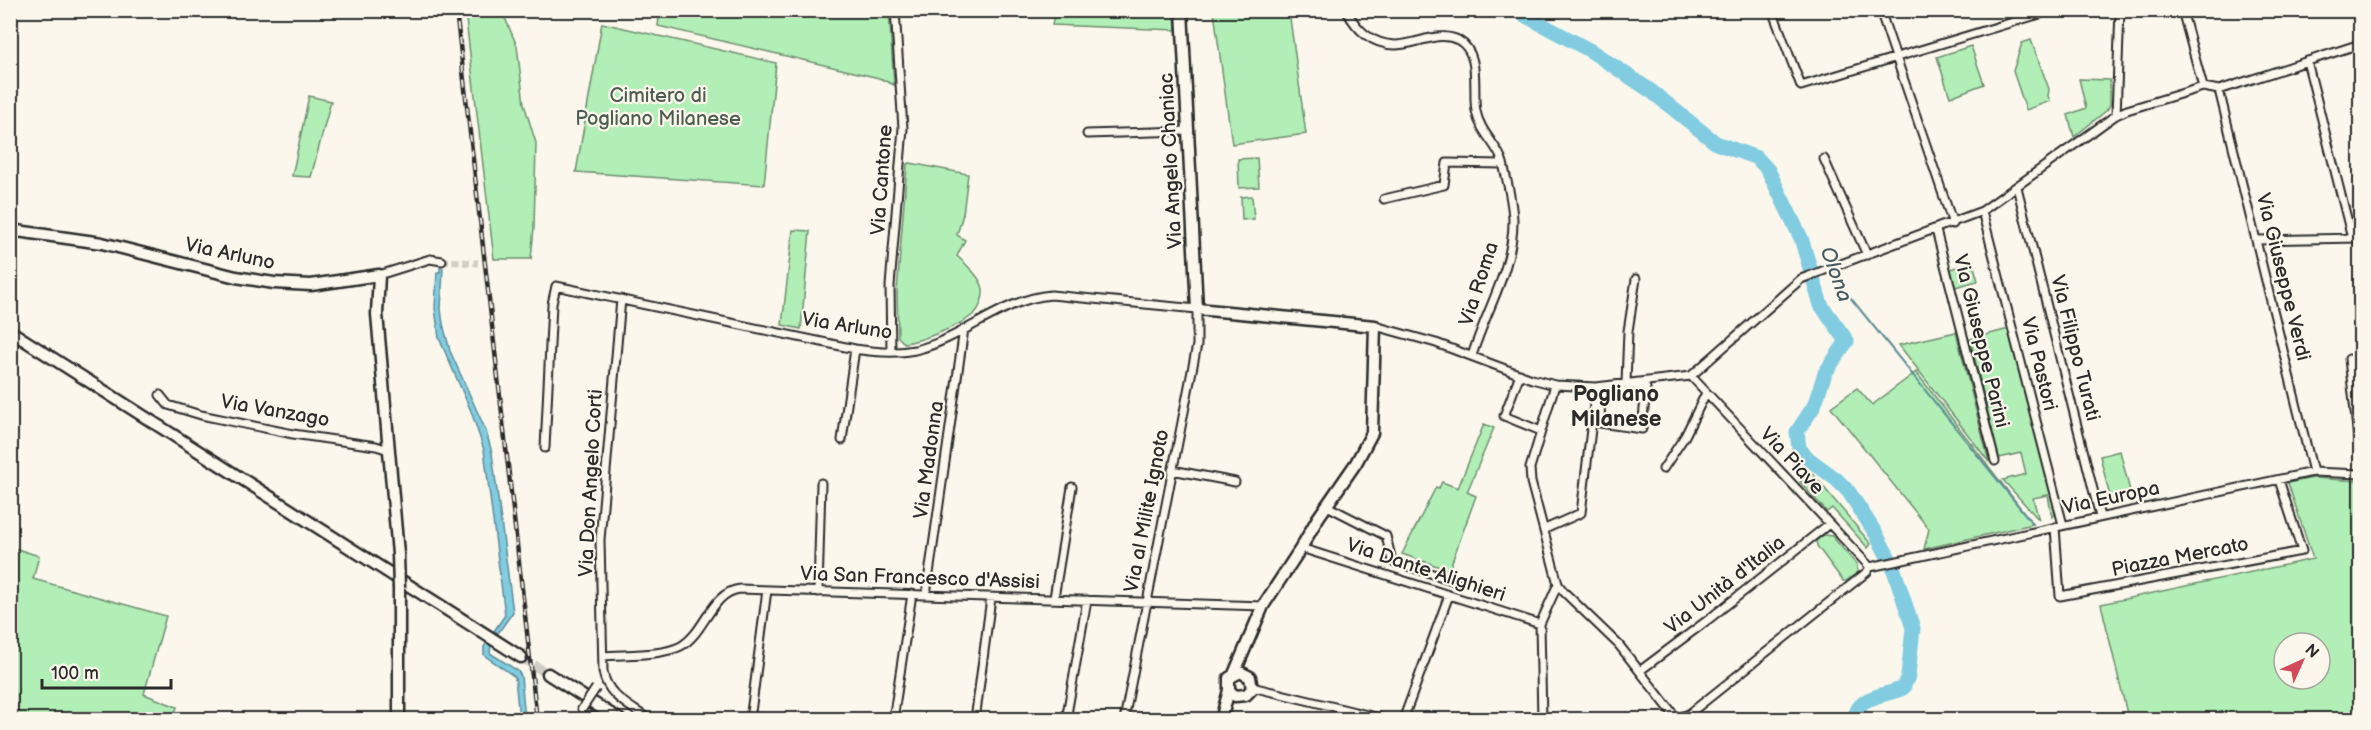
<svg xmlns="http://www.w3.org/2000/svg" width="2371" height="730" viewBox="0 0 2371 730" font-family="'Balsamiq Sans',sans-serif">
  <rect width="100%" height="100%" fill="#fbf7ec"/>
  <filter id="ink" filterUnits="userSpaceOnUse"><feTurbulence type="fractalNoise" baseFrequency=".0167" numOctaves="2"/><feDisplacementMap in="SourceGraphic" scale="12" xChannelSelector="R" yChannelSelector="G"/><feConvolveMatrix kernelMatrix="1 2 1 2 8 2 1 2 1" color-interpolation-filters="sRGB"/></filter>
  <g filter="url(#ink)">
    <path fill="#b1efb6" stroke="#6e8d70" stroke-width="1.5" fill-rule="evenodd" d="M1055 10 1175 11 1176 30 1052 25Z
      M1228 10 1289 11 1306 134 1232 144 1214 12Z
      M465 11H502L517 46 524 104 536 143 534 228 531 259H494Z
      M660 11H889L894 85 879 78 658 26Z
      M602 23 776 63 764 185 576 172Z
      M2031 40 2049 89 2048 96 2050 101 2026 110 2013 71 2022 43Z
      M1971 46 1984 84 1950 97 1937 57Z
      M2079 79 2110 80V105L2107 110 2074 137 2068 115 2086 108Z
      M309 96 331 101 311 177 292 176Z
      M1257 158 1259 187 1239 188 1238 159Z
      M910 163 968 174 963 214 957 235 965 240 957 256C965 264 981 277 983 289 984 296 980 309 974 314 960 326 922 341 904 343L898 337 897 292 907 164Z
      M1252 196 1254 219 1242 220 1241 197Z
      M793 230 810 231 801 329 782 325Z
      M1973 263 1978 281 1955 287 1950 269Z
      M2009 329 2056 513 2052 517 2048 495 2033 498 2039 520 2003 480 2026 474 2021 453 1999 458 1970 339Z
      M1956 332 1989 462 1899 345Z
      M1916 372 2033 524 1924 549 1929 529 1831 407 1857 388 1872 405Z
      M1484 424 1494 428 1467 492 1476 496 1449 570 1402 554 1436 487 1439 488 1442 482 1458 488Z
      M2120 451 2131 495 2111 501 2100 456Z
      M1811 472 1871 544 1868 548 1832 508 1827 512 1800 482Z
      M2313 478 2360 481V719L2132 720 2128 718 2101 604 2313 559 2288 483ZM2284 643H2320V679H2284Z
      M1824 535 1832 536 1857 565 1858 572 1846 581H1843L1817 546 1816 541Z
      M11 547 39 556 33 579 166 616 144 694 177 707 173 719H11Z"/>
    <path fill="#81cce1" stroke="#5f8c98" stroke-width="1.5" d="M440 267 443 268 441 309 443 324 450 351 486 431 492 453 513 612 498 633 494 631 505 615 484 450 471 411 439 338 435 308 437 272H440Z
      M487 642 491 645 490 653 518 671 521 676 525 719H519L515 677 484 655V647Z"/>
    <g fill="none" stroke-linecap="round" stroke-linejoin="round">
      <path stroke="#5f8c98" stroke-width="2" d="M1833 276 2033 524"/>
      <path stroke="#81cce1" stroke-width="15" d="M1515 10 1591 51 1651 91 1716 143 1757 158 1768 170 1801 238 1821 305 1847 341 1825 373 1814 406 1797 432 1799 448 1806 457 1836 479 1849 492 1876 534 1892 564 1913 628 1908 676 1903 688C1884 697 1857 695 1854 720"/>
      <path stroke="#d1cec5" stroke-width="7" stroke-dasharray="7 3.5" stroke-linecap="butt" d="M442 261 478 263"/>
      <path stroke="#d1cec5" stroke-width="10" stroke-dasharray="10 5" stroke-linecap="butt" d="M521 657 548 674"/>
      <g stroke="#2b2b2b" stroke-width="11">
        <path id="street" d="M1346 10C1357 30 1371 44 1395 45 1406 45 1420 40 1431 38 1439 36 1450 36 1458 40 1482 53 1472 90 1476 111 1480 133 1498 145 1503 163 1507 182 1513 202 1513 222 1513 269 1485 312 1472 356
          M1772 10 1801 86 2053 10
          M1880 10 1953 224
          M2182 10 2203 87
          M2307 61 2352 238
          M2219 90 2313 472
          M2116 115 2120 10
          M1087 134 1186 131
          M1824 159 1867 255
          M2017 187 2100 517
          M1384 199 1444 185 1447 163 1503 164
          M1982 211 2063 525
          M1936 230 1995 461
          M2257 240 2360 238
          M379 275 430 259 442 261
          M621 299 600 540 603 671C606 696 632 707 650 720
          M1375 326 1436 343 1532 379 1555 385 1596 387 1691 376 1801 279 1982 211 2116 115 2127 110 2203 87 2219 90 2360 44
          M891 352 890 286 903 128 895 10
          M2349 359 2360 456
          M1520 374 1504 416 1541 431
          M1691 376 1870 567
          M1626 383 1628 331 1636 279
          M1646 388 1642 429 1600 423 1601 392Z
          M160 395 168 405 201 415 293 434 376 446 389 450
          M842 440 855 349
          M545 448 552 304 556 286 855 349C874 352 895 354 915 350 963 339 1002 299 1051 295L1197 309V345L1124 720
          M1663 469 1685 436 1706 393
          M1172 470 1235 482
          M1327 506 1386 536 1392 561 1455 581
          M2055 527 2060 596 2302 551 2279 480
          M1545 529 1581 513 1596 387
          M1301 548 1540 624
          M1870 567 2313 472 2360 474
          M1558 584 1564 592 1619 645 1678 720
          M818 592 821 483
          M926 595 964 329
          M1054 598 1072 487
          M603 656C626 654 662 656 681 646 705 633 711 592 740 589L1263 606
          M1641 670 1709 619 1829 524
          M1252 687 1388 720
          M582 709 594 720
          M750 720 767 590
          M893 720 912 594
          M975 720 991 598
          M1066 720 1087 600
          M1403 720 1449 595
          M1542 720 1540 624 1558 584 1531 482 1530 468 1555 385
          M1673 720 1689 714 1867 572 1870 567"/>
      </g>
      <g stroke="#2b2b2b" stroke-width="15">
        <path id="secondary" d="M1182 10 1197 309 1375 326 1372 433 1356 463 1318 518 1301 548 1263 606 1234 674
          M10 230 102 243 236 277 274 283 311 285 379 275 377 314 398 554
          M10 331 521 657
          M548 674 620 720
          M399 720V588
          M1221 720 1229 690V678L1240 672 1250 677 1252 689 1246 695 1235 696 1229 690"/>
      </g>
      <use href="#street" stroke="#fbf7ec" stroke-width="7"/>
      <use href="#secondary" stroke="#fbf7ec" stroke-width="10"/>
      <g stroke="#2b2b2b" stroke-width="4.5">
        <path id="rail" d="M456 10 537 720"/>
      </g>
      <use href="#rail" stroke="#fbf7ec" stroke-width="2" stroke-dasharray="7" stroke-linecap="butt"/>
      <g stroke="#2b2b2b" stroke-width="11" stroke-linecap="butt">
        <path id="street-bridge" d="M582 709 596 688"/>
      </g>
      <g stroke="#2b2b2b" stroke-width="15" stroke-linecap="butt">
        <path id="secondary-bridge" d="M398 554 399 588"/>
      </g>
      <use href="#street-bridge" stroke="#fbf7ec" stroke-width="7"/>
      <use href="#secondary-bridge" stroke="#fbf7ec" stroke-width="10"/>
    </g>
  </g>
  <g text-anchor="middle" dominant-baseline="central" stroke-width="4.5" stroke-linejoin="round" paint-order="stroke">
    <g font-size="20" fill="#4c5c4e" stroke="#fbf7ec">
      <text x="658" y="96">Cimitero di<tspan x="658" dy="23">Pogliano Milanese</tspan></text>
    </g>
    <g font-size="20" fill="#2b2b2b" stroke="#fbf7ec">
      <text transform="translate(1171 161) rotate(-93)">Via Angelo Chaniac</text>
      <text transform="translate(882 180) rotate(-86)">Via Cantone</text>
      <text transform="translate(230 254) rotate(12)">Via Arluno</text>
      <text transform="translate(2283 277) rotate(76)">Via Giuseppe Verdi</text>
      <text transform="translate(1479 284) rotate(-72)">Via Roma</text>
      <text transform="translate(847 326) rotate(9)">Via Arluno</text>
      <text transform="translate(1981 341) rotate(76)">Via Giuseppe Parini</text>
      <text transform="translate(2075 348) rotate(76)">Via Filippo Turati</text>
      <text transform="translate(2039 364) rotate(76)">Via Pastori</text>
      <text transform="translate(275 411) rotate(10)">Via Vanzago</text>
      <text transform="translate(929 460) rotate(-82)">Via Madonna</text>
      <text transform="translate(1792 461) rotate(47)">Via Piave</text>
      <text transform="translate(591 483) rotate(-87)">Via Don Angelo Corti</text>
      <text transform="translate(2111 498) rotate(-12)">Via Europa</text>
      <text transform="translate(1147 511) rotate(-79)">Via al Milite Ignoto</text>
      <text transform="translate(2180 557) rotate(-11)">Piazza Mercato</text>
      <text transform="translate(1426 570) rotate(18)">Via Dante Alighieri</text>
      <text transform="translate(920 578) rotate(2)">Via San Francesco d'Assisi</text>
      <text transform="translate(1725 585) rotate(-38)">Via Unità d'Italia</text>
    </g>
    <g font-size="21" font-style="italic" fill="#455b62" stroke="#fbf7ec">
      <text transform="translate(1836 274) rotate(70)">Olona</text>
    </g>
    <g font-size="22" font-weight="bold" fill="#2b2b2b" stroke="#fbf7ec">
      <text x="1616" y="394">Pogliano<tspan x="1616" dy="25">Milanese</tspan></text>
    </g>
  </g>
  <rect width="2371" height="730" fill="none" stroke="#fbf7ec" stroke-width="36"/>
  <rect x="18" y="18" width="2335" height="694" fill="none" stroke="#2b2b2b" stroke-width="2" filter="url(#ink)"/>
  <g transform="translate(2302 661) rotate(45)"><circle r="28" fill="#fbf7ec" stroke="#a8a59f" stroke-width="1.5"/>
  <path d="M0-4.5L10 22L0 15L-10 22Z" fill="#d1495b"/>
  <text y="-9" font-size="16" font-weight="bold" text-anchor="middle" fill="#2b2b2b">N</text>
  </g>
  <path d="M42 679v9h129v-9" fill="none" stroke="#2b2b2b" stroke-width="3"/>
  <text x="51" y="679" font-size="18" fill="#2b2b2b" stroke="#fbf7ec" stroke-width="4.5" paint-order="stroke">100 m</text>
</svg>
